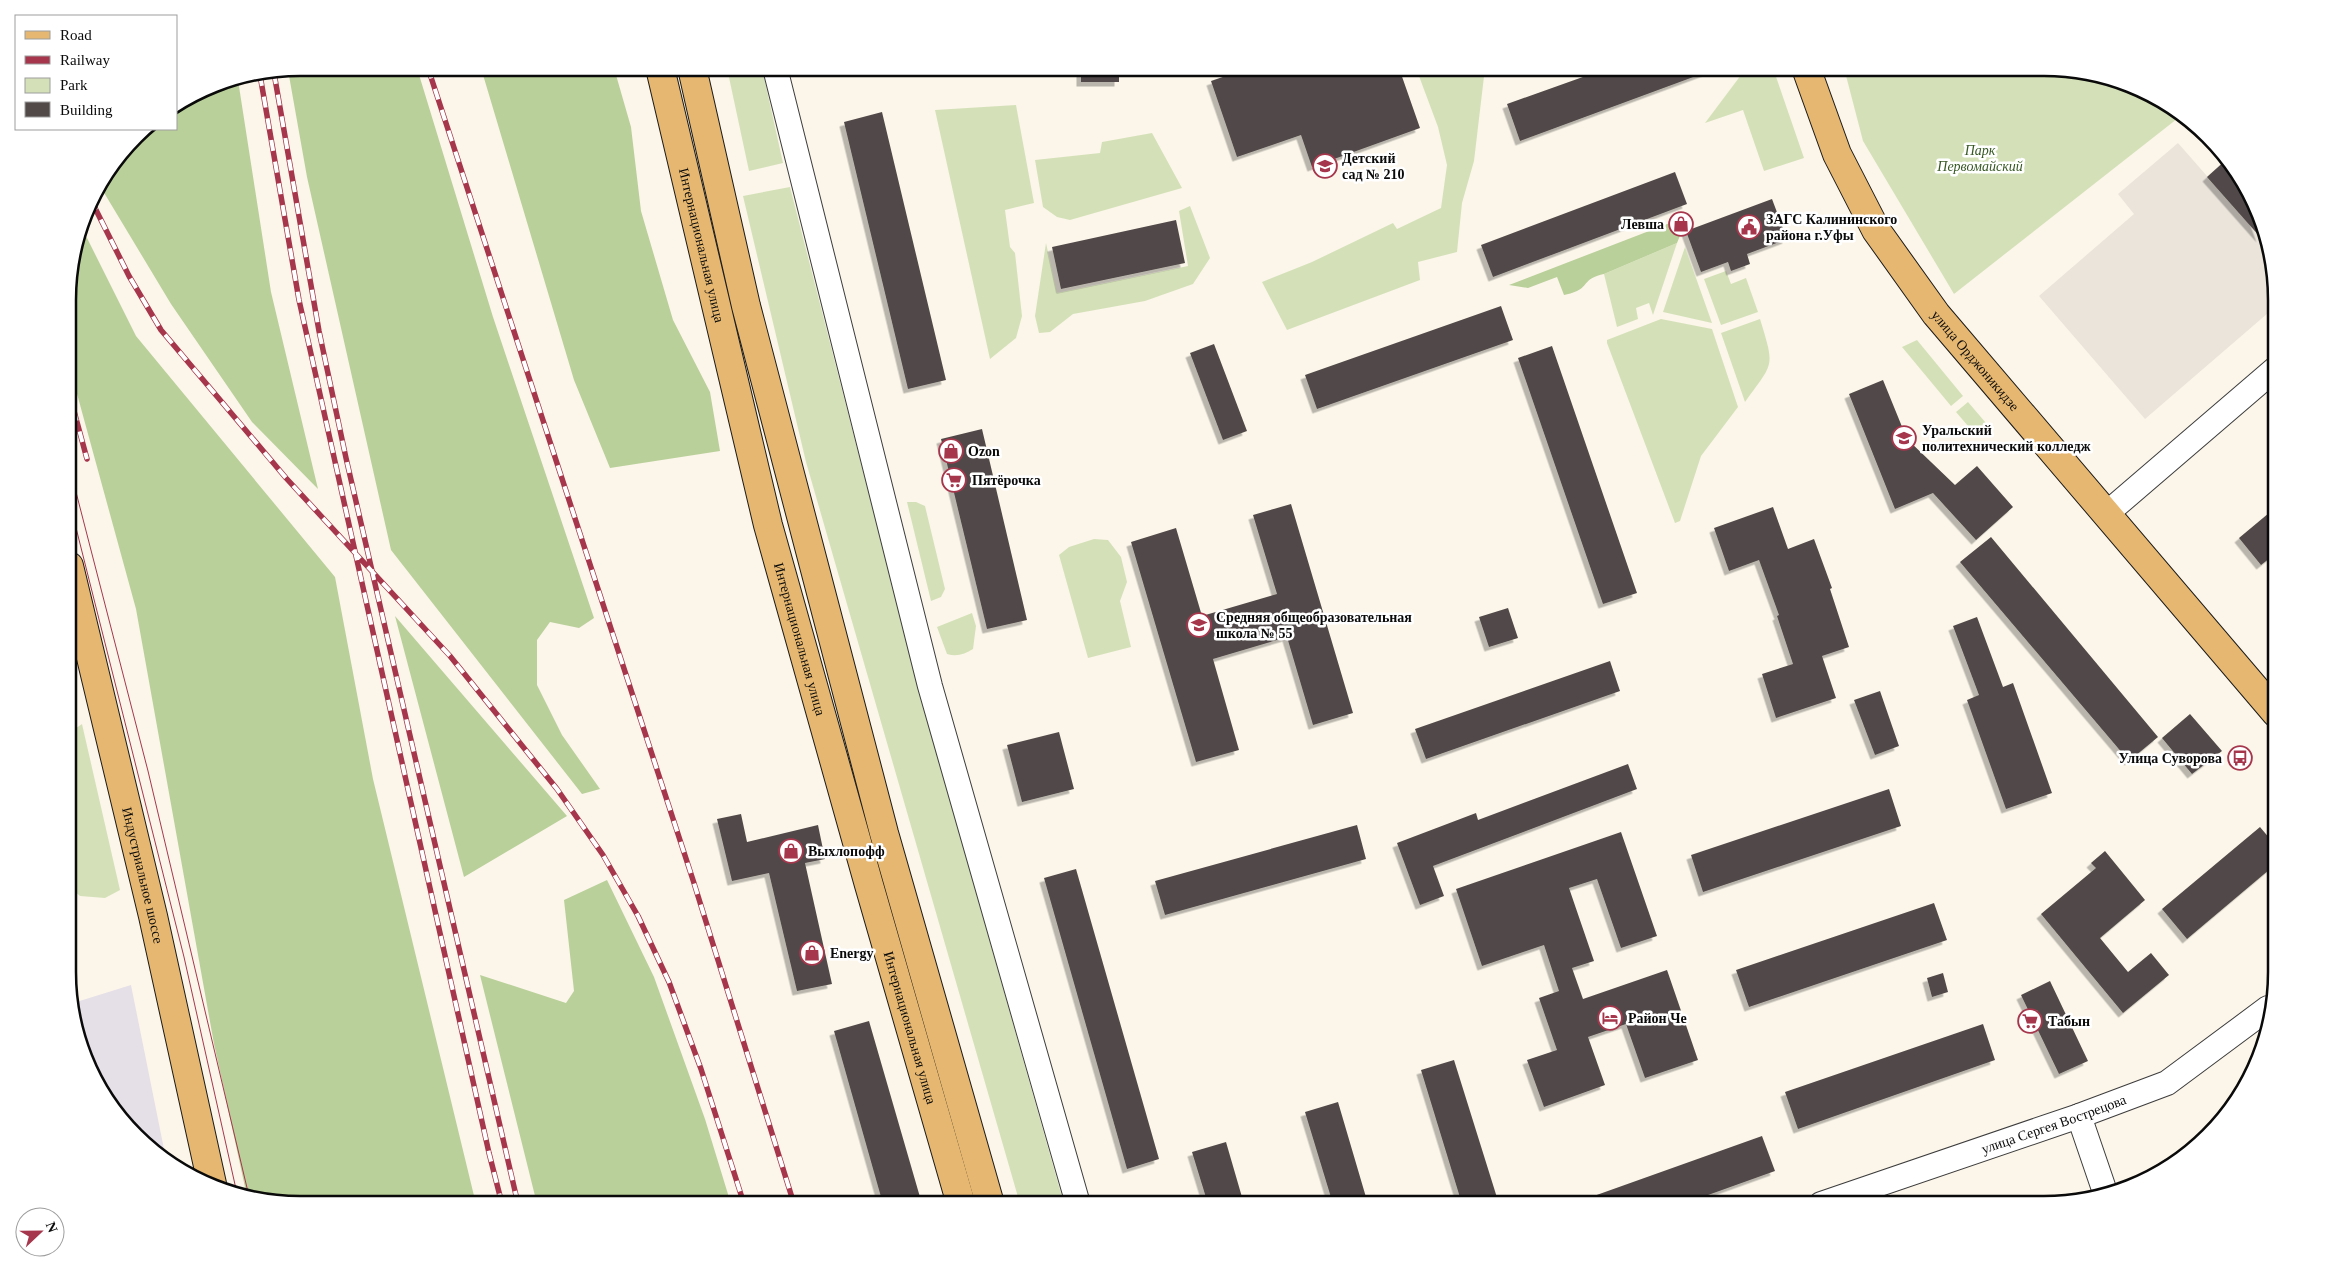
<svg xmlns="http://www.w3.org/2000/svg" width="2344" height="1272" viewBox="0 0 2344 1272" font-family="Georgia,serif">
  <defs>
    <filter id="shadow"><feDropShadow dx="-4.5" dy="4.5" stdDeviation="0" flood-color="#0004"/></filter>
  </defs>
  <rect width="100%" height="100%" fill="#fcf6ea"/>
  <path fill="#e5dfe8" d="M131 985 165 1154 115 1113 85 1061 70 1004Z"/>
  <path fill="#d4e1b8" d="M727 68H762L783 163 749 171Z
    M1416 68H1485L1474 161 1462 203 1457 252 1418 262 1420 280 1287 330 1262 282 1312 262 1393 223 1397 229 1441 208 1447 165 1438 127Z
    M1763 68H1773L1804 158 1764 171 1743 110 1705 123 1741 75Z
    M1844 68H2044L2147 92 2182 115 1954 294 1863 141Z
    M1016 105 1034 203 1005 210 1010 247 1015 253 1022 316 1016 338 990 359 935 110Z
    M1152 133 1182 188 1070 220 1057 217 1043 207 1035 160 1100 153 1102 142Z
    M790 187 924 709 1064 1204H1020L806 462 743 196Z
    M1190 206 1210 258 1193 284 1145 301 1073 314 1050 332 1039 333 1035 316 1046 243 1057 293 1188 266 1179 211Z
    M1677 243 1653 315 1649 303 1636 308 1638 319 1617 327 1604 274Z
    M1685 247 1712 323 1663 312Z
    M1726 271 1731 284 1746 278 1758 312 1721 325 1704 279Z
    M1661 319 1712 329 1738 407 1701 456 1680 521 1675 523 1607 343V340Z
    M1760 319C1775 368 1774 362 1745 402L1721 333Z
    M1917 340 1963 396 1951 406 1902 347Z
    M1968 402 1986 423 1974 433 1956 412Z
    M907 502H916L925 506 945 589 941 597 931 601Z
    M1094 539 1108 540 1121 557 1127 582 1120 601 1131 647 1088 658 1059 555 1069 547Z
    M972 613 976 626 973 649C965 654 957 657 947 654L937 627Z
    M82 724 120 890 105 898 80 896 73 890 69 877V733Z"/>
  <path fill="#bad09a" d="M300 68H417L493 317 594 618 579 628 550 622 537 640V685L562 735 600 789 582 794 391 550 307 177 288 70Z
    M481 68H614L631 127 641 211 673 320 710 392 720 451 610 468 574 380Z
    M238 80 271 292 318 489 252 422 171 304 100 186 144 129H176V107L211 85Z
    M1688 216 1677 243 1604 274C1584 278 1588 286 1577 291 1573 293 1568 294 1564 295L1557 277 1528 288 1509 285Z
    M83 230 136 336 335 577 373 779 476 1204H300L246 1192 214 1044 136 609 68 361V285Z
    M395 616 567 816 464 877Z
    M607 880 654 977 705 1119 731 1204H537L480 975 566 1003 574 991 564 900Z"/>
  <path fill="#eae4db" d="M2178 143 2264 241 2275 270V307L2145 419 2039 296 2134 214 2118 194Z"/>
  <path fill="#514a48" filter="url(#shadow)" d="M1081 68H1119V82H1081Z
    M1249 68H1399L1420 128 1312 167 1301 135 1237 157 1211 81Z
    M1608 68H1715V69L1520 141 1507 104Z
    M882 112 946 380 908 389 844 122Z
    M2227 159 2237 171 2261 238 2207 177Z
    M1675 172 1687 204 1493 277 1481 245Z
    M1772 199 1787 239 1747 254 1750 264 1731 271 1728 262 1701 272 1686 231Z
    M1176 220 1185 263 1061 289 1052 247Z
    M1501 306 1513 340 1317 409 1305 375Z
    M1214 344 1247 431 1223 440 1190 353Z
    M1552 346 1637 593 1603 604 1518 358Z
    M1883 380 1907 439 1955 485 1977 466 2013 507 1976 540 1933 493 1895 509 1849 394Z
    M982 429 1027 620 987 629 941 439Z
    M1291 504 1353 713 1313 725 1287 637 1213 659 1239 750 1196 762 1131 542 1176 528 1202 616 1277 594 1253 515Z
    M1773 507 1788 549 1814 539 1832 588 1830 589 1849 647 1822 656 1836 698 1776 718 1762 674 1793 664 1777 616 1779 615 1759 560 1729 571 1714 528Z
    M2275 508V554L2261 565 2239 538Z
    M1991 537 2158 737 2129 761 1960 562Z
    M1508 608 1518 638 1489 647 1479 617Z
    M1977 617 2003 687 2013 683 2052 793 2006 809 1967 700 1979 695 1953 626Z
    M1610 661 1620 691 1426 759 1415 729Z
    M1880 691 1899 746 1875 755 1854 700Z
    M2190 714 2222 751 2192 774 2162 738Z
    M1059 732 1074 789 1022 802 1007 745Z
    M1628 764 1637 789 1433 866 1444 896 1420 905 1397 843 1476 813 1478 820Z
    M1889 789 1901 826 1703 892 1691 855Z
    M741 814 747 842 818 825 825 859 805 863 832 984 797 991 769 873 732 881 717 819Z
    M1357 825 1366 859 1165 915 1155 881Z
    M2260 827 2276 846V864L2187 939 2162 909Z
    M1621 832 1657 936 1621 948 1597 879 1569 888 1594 961 1572 968 1583 999 1667 970 1698 1060 1645 1078 1626 1024 1588 1037 1605 1085 1544 1107 1527 1060 1557 1050 1539 998 1559 991 1544 945 1482 966 1456 889Z
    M2105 851 2145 900 2100 938 2128 972 2151 953 2169 975 2123 1013 2041 914 2096 868 2091 863Z
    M1076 869 1159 1159 1127 1169 1044 878Z
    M1934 903 1947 940 1749 1007 1736 970Z
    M1943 973 1948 992 1932 997 1927 978Z
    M2050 981 2088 1061 2059 1074 2021 995Z
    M869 1021 922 1204H883L834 1031Z
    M1983 1024 1995 1060 1798 1129 1785 1092Z
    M1454 1060 1499 1204H1462L1421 1070Z
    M1338 1102 1368 1204H1333L1305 1112Z
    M1762 1136 1775 1171 1683 1204H1578L1577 1202Z
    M1226 1142 1244 1204H1208L1192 1152Z"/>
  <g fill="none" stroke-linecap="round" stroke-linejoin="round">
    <g stroke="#3d3d3d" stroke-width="26">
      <g id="minor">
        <path d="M775 68 930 686 1078 1204"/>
        <path d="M2106 514 2275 369"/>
        <path d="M2079 1116 2106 1195"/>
        <path id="s1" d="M1821 1204 2079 1116 2167 1083 2268 1008"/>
      </g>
    </g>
    <g stroke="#1b1b1b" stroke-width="30">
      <g id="major">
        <path id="s2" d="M660 68 768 525 869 885 961 1204"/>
        <path d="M692 68 746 306 884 833 990 1204"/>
        <path id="s3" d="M1806 68 1837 154 1876 230 1936 314 2276 713"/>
        <path id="s4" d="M69 566 153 916 212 1184"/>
      </g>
    </g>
    <use href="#minor" stroke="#fff" stroke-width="24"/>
    <use href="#major" stroke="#e6b770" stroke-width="28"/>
    <path stroke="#a6364c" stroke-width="1" d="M68 461 148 771 248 1192
      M68 496 184 957 236 1189"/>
    <g stroke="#a6364c" stroke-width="5.5">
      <path id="rail" d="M428 68 693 880 794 1204
        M274 73 319 331 346 458 518 1204
        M260 75 299 300 489 1153 502 1204
        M91 200 129 276 161 330 286 478 450 656 557 789 603 855 638 916 669 982 701 1069 744 1204
        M68 389 87 459"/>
    </g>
    <use href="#rail" stroke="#fff" stroke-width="4" stroke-dasharray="11" stroke-linecap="butt"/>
  </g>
  <defs>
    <g id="school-ring" transform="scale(1.25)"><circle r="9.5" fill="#fff" stroke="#a6364c" stroke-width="1.5"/><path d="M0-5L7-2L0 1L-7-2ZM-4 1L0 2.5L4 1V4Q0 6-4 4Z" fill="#a6364c"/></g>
    <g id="shop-ring" transform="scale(1.25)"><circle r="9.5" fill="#fff" stroke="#a6364c" stroke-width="1.5"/><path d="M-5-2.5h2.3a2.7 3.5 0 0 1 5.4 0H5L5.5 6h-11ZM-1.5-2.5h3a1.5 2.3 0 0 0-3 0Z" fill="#a6364c"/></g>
    <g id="civic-ring" transform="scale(1.25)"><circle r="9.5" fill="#fff" stroke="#a6364c" stroke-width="1.5"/><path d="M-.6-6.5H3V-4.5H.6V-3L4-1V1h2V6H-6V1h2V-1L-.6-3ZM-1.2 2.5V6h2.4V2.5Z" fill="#a6364c"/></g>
    <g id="university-ring" transform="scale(1.25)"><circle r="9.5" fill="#fff" stroke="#a6364c" stroke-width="1.5"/><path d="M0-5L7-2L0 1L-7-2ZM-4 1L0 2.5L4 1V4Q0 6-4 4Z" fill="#a6364c"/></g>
    <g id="supermarket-ring" transform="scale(1.25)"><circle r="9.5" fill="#fff" stroke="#a6364c" stroke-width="1.5"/><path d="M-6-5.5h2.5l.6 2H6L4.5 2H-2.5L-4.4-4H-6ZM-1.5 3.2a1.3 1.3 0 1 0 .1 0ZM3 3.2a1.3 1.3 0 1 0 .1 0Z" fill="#a6364c"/></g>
    <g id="bus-ring" transform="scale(1.25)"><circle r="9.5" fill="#fff" stroke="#a6364c" stroke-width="1.5"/><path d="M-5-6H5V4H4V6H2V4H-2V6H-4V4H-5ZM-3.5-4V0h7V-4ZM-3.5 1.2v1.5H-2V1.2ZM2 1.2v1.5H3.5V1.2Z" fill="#a6364c"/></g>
    <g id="hotel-ring" transform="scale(1.25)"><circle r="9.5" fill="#fff" stroke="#a6364c" stroke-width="1.5"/><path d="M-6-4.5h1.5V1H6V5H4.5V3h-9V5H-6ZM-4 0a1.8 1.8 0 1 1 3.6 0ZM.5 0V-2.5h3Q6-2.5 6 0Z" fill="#a6364c"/></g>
  </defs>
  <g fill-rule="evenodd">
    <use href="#school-ring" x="1325" y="166"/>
    <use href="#shop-ring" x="1681" y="224"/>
    <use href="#civic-ring" x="1749" y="227"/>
    <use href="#university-ring" x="1904" y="438"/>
    <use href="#shop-ring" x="951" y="451"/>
    <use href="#supermarket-ring" x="954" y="480"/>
    <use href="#school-ring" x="1199" y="625"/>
    <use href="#bus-ring" x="2240" y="758"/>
    <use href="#shop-ring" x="791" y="851"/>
    <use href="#shop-ring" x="812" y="953"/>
    <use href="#hotel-ring" x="1610" y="1018"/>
    <use href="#supermarket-ring" x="2030" y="1021"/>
  </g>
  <g text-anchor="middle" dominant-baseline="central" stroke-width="5" stroke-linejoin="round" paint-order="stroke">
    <g font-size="14" font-style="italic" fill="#375824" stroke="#fff">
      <text x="1980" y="150">Парк<tspan x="1980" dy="16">Первомайский</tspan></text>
    </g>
    <g font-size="14" font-weight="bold" fill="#0a0a0a" stroke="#fff" text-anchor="start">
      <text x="1342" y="158">Детский<tspan x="1342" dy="16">сад № 210</tspan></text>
      <text x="1766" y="219">ЗАГС Калининского<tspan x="1766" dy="16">района г.Уфы</tspan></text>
      <text x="1664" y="224" text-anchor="end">Левша</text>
      <text x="1922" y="430">Уральский<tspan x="1922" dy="16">политехнический колледж</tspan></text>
      <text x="968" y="451">Ozon</text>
      <text x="972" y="480">Пятёрочка</text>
      <text x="1216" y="617">Средняя общеобразовательная<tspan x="1216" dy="16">школа № 55</tspan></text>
      <text x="2222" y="758" text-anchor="end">Улица Суворова</text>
      <text x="808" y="851">Выхлопофф</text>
      <text x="830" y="953">Energy</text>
      <text x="1628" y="1018">Район Че</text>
      <text x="2048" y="1021">Табын</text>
    </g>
    <g font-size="14" fill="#0a0a0a" stroke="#fff">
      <text stroke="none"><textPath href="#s2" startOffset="182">Интернациональная улица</textPath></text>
      <text stroke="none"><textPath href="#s3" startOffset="341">улица Орджоникидзе</textPath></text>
      <text stroke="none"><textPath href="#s2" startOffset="588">Интернациональная улица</textPath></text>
      <text stroke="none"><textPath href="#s4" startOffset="318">Индустриальное шоссе</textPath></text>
      <text stroke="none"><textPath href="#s2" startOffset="992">Интернациональная улица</textPath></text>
      <text stroke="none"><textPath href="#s1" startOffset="246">улица Сергея Вострецова</textPath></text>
    </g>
  </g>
  <path d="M0 0H2344V1272H0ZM300 76H2044A224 224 0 0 1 2268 300V972A224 224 0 0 1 2044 1196H300A224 224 0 0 1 76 972V300A224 224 0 0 1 300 76Z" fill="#fff" fill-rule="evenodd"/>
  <path fill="none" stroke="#0a0a0a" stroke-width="2.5" d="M300 76H2044A224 224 0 0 1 2268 300V972A224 224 0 0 1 2044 1196H300A224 224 0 0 1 76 972V300A224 224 0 0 1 300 76Z"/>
  <rect x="15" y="15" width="162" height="115" fill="#ffffff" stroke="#9d9d9d"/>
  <rect x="25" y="31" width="25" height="8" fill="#e6b770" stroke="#9d9d9d"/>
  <text x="60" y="40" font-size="15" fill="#0a0a0a">Road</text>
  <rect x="25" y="56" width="25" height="8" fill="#a6364c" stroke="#9d9d9d"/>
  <text x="60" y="65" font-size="15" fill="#0a0a0a">Railway</text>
  <rect x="25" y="78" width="25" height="15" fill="#d4e1b8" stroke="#9d9d9d"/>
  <text x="60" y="90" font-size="15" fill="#0a0a0a">Park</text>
  <rect x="25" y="102" width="25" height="15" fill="#514a48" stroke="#9d9d9d"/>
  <text x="60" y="115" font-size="15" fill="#0a0a0a">Building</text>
  <g transform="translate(40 1232) rotate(68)"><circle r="24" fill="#ffffff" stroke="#9d9d9d"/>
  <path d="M0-4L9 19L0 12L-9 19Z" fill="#a6364c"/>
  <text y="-8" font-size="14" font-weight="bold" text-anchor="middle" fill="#0a0a0a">N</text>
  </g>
</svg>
